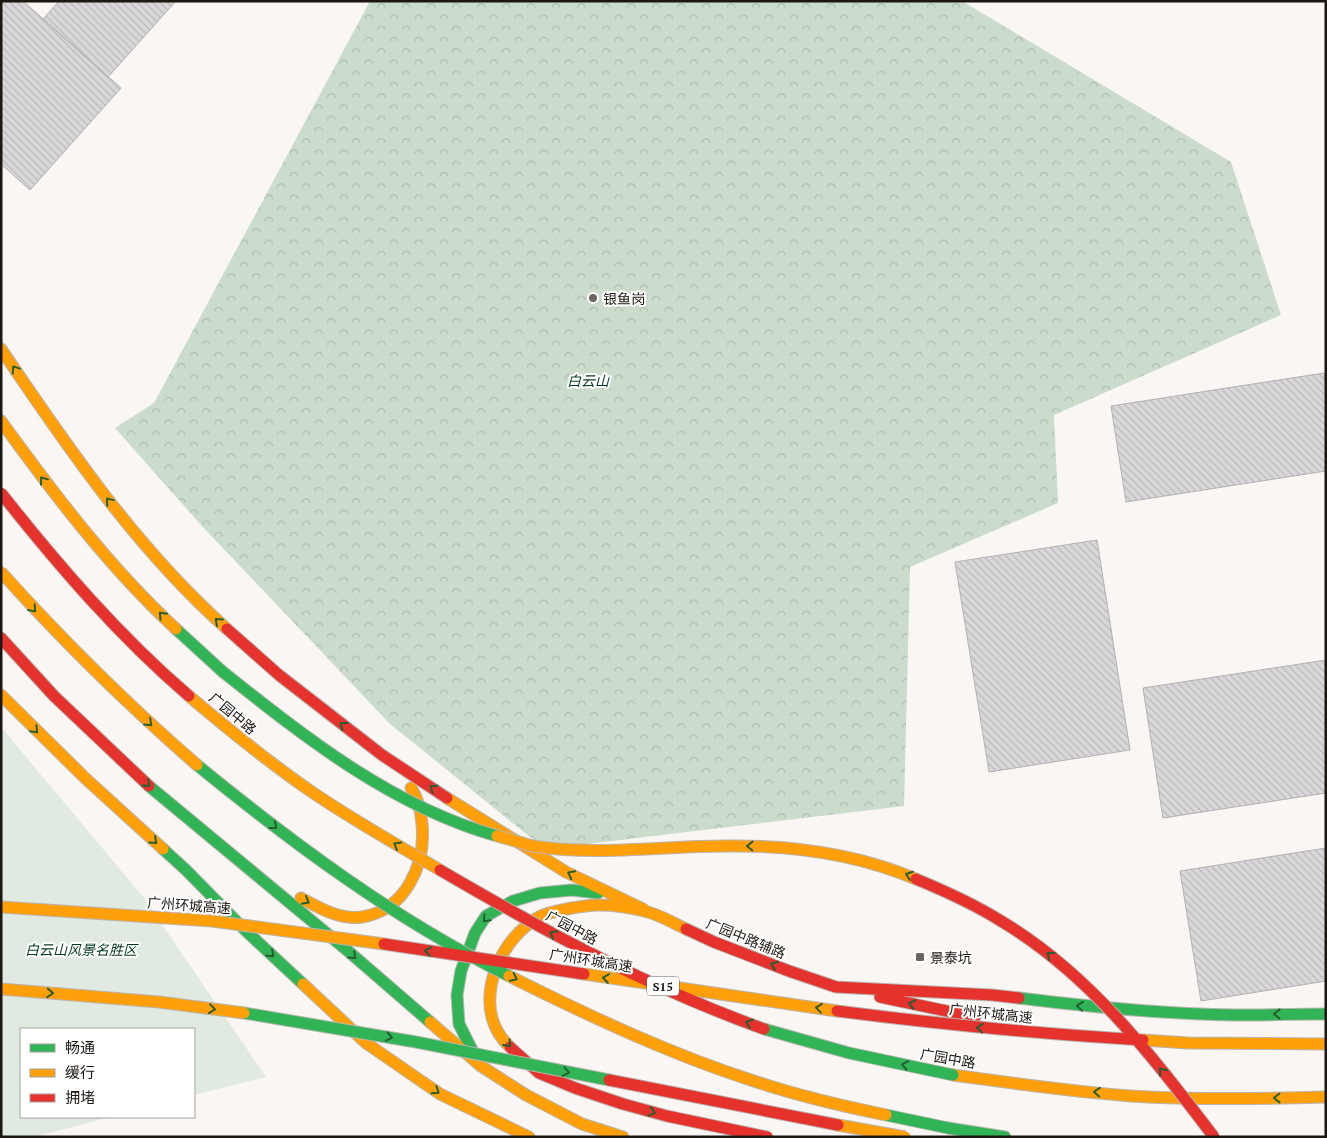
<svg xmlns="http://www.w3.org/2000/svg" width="1327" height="1138" viewBox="0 0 1327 1138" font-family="'PT Serif','Noto Sans SC',serif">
  <defs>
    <pattern id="forest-crowns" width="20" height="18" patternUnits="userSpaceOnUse" patternTransform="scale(1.25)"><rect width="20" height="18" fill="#cbdccd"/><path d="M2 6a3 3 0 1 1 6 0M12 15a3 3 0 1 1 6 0" fill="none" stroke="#aebcaf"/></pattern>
    <pattern id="building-back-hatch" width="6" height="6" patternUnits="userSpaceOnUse" patternTransform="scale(1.25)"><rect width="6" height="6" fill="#d9d7d9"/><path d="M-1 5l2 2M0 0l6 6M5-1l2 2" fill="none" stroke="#bab8b9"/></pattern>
  </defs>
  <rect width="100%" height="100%" fill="#f9f6f3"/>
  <path fill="url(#forest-crowns)" d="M370 1H962L1231 162 1281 315 1054 415 1058 503 910 567 904 806 545 849 390 724 201 525 115 428 154 403Z"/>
  <path fill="#e0eae0" d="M1 727 144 898 266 1077 194 1095V1029H21V1117H111L33 1137H1Z"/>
  <path fill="url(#building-back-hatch)" stroke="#b2b1b3" d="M4 1H23L121 88 30 190 1 164V4Z
    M59 1H176L108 77 43 19Z
    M1324 373 1326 386V471L1126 502 1111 406Z
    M1097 540 1130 750 989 772 955 562Z
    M1326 660V793L1163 818 1143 688Z
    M1326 848V981L1201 1001 1180 871Z"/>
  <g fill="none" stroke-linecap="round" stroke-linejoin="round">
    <g stroke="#b9b5b1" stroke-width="13">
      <path id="fast" d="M176 629 223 672
        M149 786 348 951 430 1022
        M163 849 186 870 246 931 303 984
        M1019 998C1091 1007 1163 1014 1235 1015 1265 1015 1296 1014 1326 1014
        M475 1056 459 1024 457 995 461 971 475 933 486 916 513 901 540 893 572 890 598 893
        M948 1128 1005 1137"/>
    </g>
    <g stroke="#b9b5b1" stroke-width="13">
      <path id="slow" d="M1 349C68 448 137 549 227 629
        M1 421C54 494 109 567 176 629
        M1 695 85 778 163 849
        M447 798 566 872 643 909
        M301 898C319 908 340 920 362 917 406 910 426 864 422 824 421 811 419 799 411 788
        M303 984 366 1043 440 1094 529 1137
        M430 1022 481 1066 526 1095 582 1124 623 1137
        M510 1047C473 1013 492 954 526 926 530 923 534 919 539 917 551 911 585 905 599 905 612 905 632 908 644 911 659 914 673 923 686 929
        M953 1075C1012 1083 1072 1092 1131 1096 1196 1100 1261 1099 1326 1097"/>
    </g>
    <g stroke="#b9b5b1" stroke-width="13">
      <path id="jam" d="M227 629 279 675 382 755 447 798
        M1 638 54 696 149 786
        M686 929 714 942 789 971 836 987 992 995 1019 998
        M880 997 975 1017
        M510 1047 539 1073 575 1088 623 1104 667 1116 767 1137"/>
    </g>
    <use href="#fast" stroke="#30b455" stroke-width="11"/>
    <use href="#slow" stroke="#ff9f0a" stroke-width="11"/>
    <use href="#jam" stroke="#e5322d" stroke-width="11"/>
    <g stroke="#b9b5b1" stroke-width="13" stroke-linecap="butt">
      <path id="fast-bridge" d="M223 672C306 738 393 807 497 836
        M197 765C295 845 396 920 509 976
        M244 1013 416 1042 609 1080
        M764 1029 849 1053 953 1075
        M886 1115 948 1128"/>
    </g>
    <g stroke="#b9b5b1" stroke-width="13" stroke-linecap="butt">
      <path id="slow-bridge" d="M1 572C63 641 128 705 197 765
        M189 696C228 729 267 761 309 790 351 819 396 844 440 870
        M497 836C509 839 521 843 533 846 597 856 662 846 726 846 789 845 857 854 916 879
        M1 907 212 921 384 944
        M584 974 837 1011
        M509 976C589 1016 672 1055 757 1082 799 1096 842 1106 886 1115
        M1 989 159 1002 244 1013
        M1143 1040 1188 1043 1326 1044
        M838 1125 905 1137"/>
    </g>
    <g stroke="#b9b5b1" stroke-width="13" stroke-linecap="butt">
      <path id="jam-bridge" d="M1 493C58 565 119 636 189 696
        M440 870C544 931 650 988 764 1029
        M916 879C945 891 974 904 1001 921 1090 974 1152 1056 1214 1137
        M384 944 584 974
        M837 1011C939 1024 1040 1034 1143 1040
        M609 1080 838 1125"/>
    </g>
    <use href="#fast-bridge" stroke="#30b455" stroke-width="11"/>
    <use href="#slow-bridge" stroke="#ff9f0a" stroke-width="11"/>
    <use href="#jam-bridge" stroke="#e5322d" stroke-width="11"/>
  </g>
  <defs><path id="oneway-chevron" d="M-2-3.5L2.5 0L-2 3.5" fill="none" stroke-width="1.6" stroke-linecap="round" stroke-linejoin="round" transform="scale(1.25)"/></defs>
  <g stroke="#265e30">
    <use href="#oneway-chevron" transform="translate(15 369) rotate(-124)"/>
    <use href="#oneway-chevron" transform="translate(43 480) rotate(-127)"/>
    <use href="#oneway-chevron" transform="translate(109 501) rotate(-130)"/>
    <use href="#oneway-chevron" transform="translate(33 609) rotate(49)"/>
    <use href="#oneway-chevron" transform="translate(162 615) rotate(-134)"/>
    <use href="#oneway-chevron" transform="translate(218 621) rotate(-138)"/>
    <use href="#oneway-chevron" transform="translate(149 723) rotate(43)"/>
    <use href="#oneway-chevron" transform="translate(343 725) rotate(-142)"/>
    <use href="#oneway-chevron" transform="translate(35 730) rotate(45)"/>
    <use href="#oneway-chevron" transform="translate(147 784) rotate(42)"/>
    <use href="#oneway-chevron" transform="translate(433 788) rotate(-147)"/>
    <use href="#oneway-chevron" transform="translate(274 826) rotate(38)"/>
    <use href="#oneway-chevron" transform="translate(154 841) rotate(42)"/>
    <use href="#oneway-chevron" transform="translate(397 845) rotate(-150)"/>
    <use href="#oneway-chevron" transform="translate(750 846) rotate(-179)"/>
    <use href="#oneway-chevron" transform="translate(571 874) rotate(-153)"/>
    <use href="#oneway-chevron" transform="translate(909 875) rotate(-160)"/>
    <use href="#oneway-chevron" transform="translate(306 901) rotate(28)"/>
    <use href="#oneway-chevron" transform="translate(486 919) rotate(133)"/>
    <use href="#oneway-chevron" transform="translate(553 934) rotate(-152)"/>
    <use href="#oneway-chevron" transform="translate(428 951) rotate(-171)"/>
    <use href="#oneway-chevron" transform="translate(271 954) rotate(43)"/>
    <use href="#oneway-chevron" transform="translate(1050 955) rotate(-142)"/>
    <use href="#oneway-chevron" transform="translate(353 956) rotate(42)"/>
    <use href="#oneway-chevron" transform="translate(774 965) rotate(-159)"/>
    <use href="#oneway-chevron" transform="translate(514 978) rotate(26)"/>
    <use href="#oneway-chevron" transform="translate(606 978) rotate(-171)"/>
    <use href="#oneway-chevron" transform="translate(50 993) rotate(4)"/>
    <use href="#oneway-chevron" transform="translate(912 1004) rotate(-168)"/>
    <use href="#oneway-chevron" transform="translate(1080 1006) rotate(-174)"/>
    <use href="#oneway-chevron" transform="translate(819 1008) rotate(-173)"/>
    <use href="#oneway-chevron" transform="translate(212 1009) rotate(7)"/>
    <use href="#oneway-chevron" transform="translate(1277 1014) rotate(180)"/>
    <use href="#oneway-chevron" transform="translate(749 1023) rotate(-160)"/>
    <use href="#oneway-chevron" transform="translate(980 1028) rotate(-174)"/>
    <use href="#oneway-chevron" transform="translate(389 1037) rotate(11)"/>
    <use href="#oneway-chevron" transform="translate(508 1044) rotate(48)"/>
    <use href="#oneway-chevron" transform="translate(905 1065) rotate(-169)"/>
    <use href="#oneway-chevron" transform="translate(1162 1071) rotate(-129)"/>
    <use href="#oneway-chevron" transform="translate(566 1072) rotate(11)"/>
    <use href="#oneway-chevron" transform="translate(436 1091) rotate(33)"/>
    <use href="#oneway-chevron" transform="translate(1097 1092) rotate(-175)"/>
    <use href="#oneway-chevron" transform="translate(1277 1098) rotate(179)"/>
    <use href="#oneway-chevron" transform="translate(652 1112) rotate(15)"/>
  </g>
  <g fill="#6a6561" stroke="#fff" stroke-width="2">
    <circle cx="593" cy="298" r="5"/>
    <rect x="915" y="952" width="10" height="10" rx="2.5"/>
  </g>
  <g text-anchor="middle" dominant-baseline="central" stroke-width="4" stroke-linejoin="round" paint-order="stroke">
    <rect fill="#fff" stroke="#615d59" stroke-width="1" x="647" y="976.5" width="32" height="19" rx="4"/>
    <g font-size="12" font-weight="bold" fill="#1d1712">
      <text x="663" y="986">S15</text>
    </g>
    <g font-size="14" fill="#1d1712" stroke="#fff" text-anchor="start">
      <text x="603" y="298">银鱼岗</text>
      <text x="930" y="957">景泰坑</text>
    </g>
    <g font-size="14" font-style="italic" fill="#023a1c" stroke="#fff">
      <text x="588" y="380">白云山</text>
      <text x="81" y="949">白云山风景名胜区</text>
    </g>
    <g font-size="14" fill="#1d1712" stroke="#fff">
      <text transform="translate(233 713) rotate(40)">广园中路</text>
      <text transform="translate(189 905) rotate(4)">广州环城高速</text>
      <text transform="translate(572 927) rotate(28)">广园中路</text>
      <text transform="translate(746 938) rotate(22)">广园中路辅路</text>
      <text transform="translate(591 960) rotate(9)">广州环城高速</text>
      <text transform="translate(991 1013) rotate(6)">广州环城高速</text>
      <text transform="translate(948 1058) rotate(10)">广园中路</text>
    </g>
  </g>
  <rect width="1327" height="1138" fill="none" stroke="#1d1712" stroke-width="5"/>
  <rect x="20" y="1028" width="175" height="90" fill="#ffffff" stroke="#a5a2a0"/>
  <rect x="30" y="1044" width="25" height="8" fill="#30b455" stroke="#a5a2a0"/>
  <text x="65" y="1053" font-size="15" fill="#1d1712">畅通</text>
  <rect x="30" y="1069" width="25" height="8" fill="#ff9f0a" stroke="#a5a2a0"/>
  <text x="65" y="1078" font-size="15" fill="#1d1712">缓行</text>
  <rect x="30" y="1094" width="25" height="8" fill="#e5322d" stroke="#a5a2a0"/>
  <text x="65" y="1103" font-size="15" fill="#1d1712">拥堵</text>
</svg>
